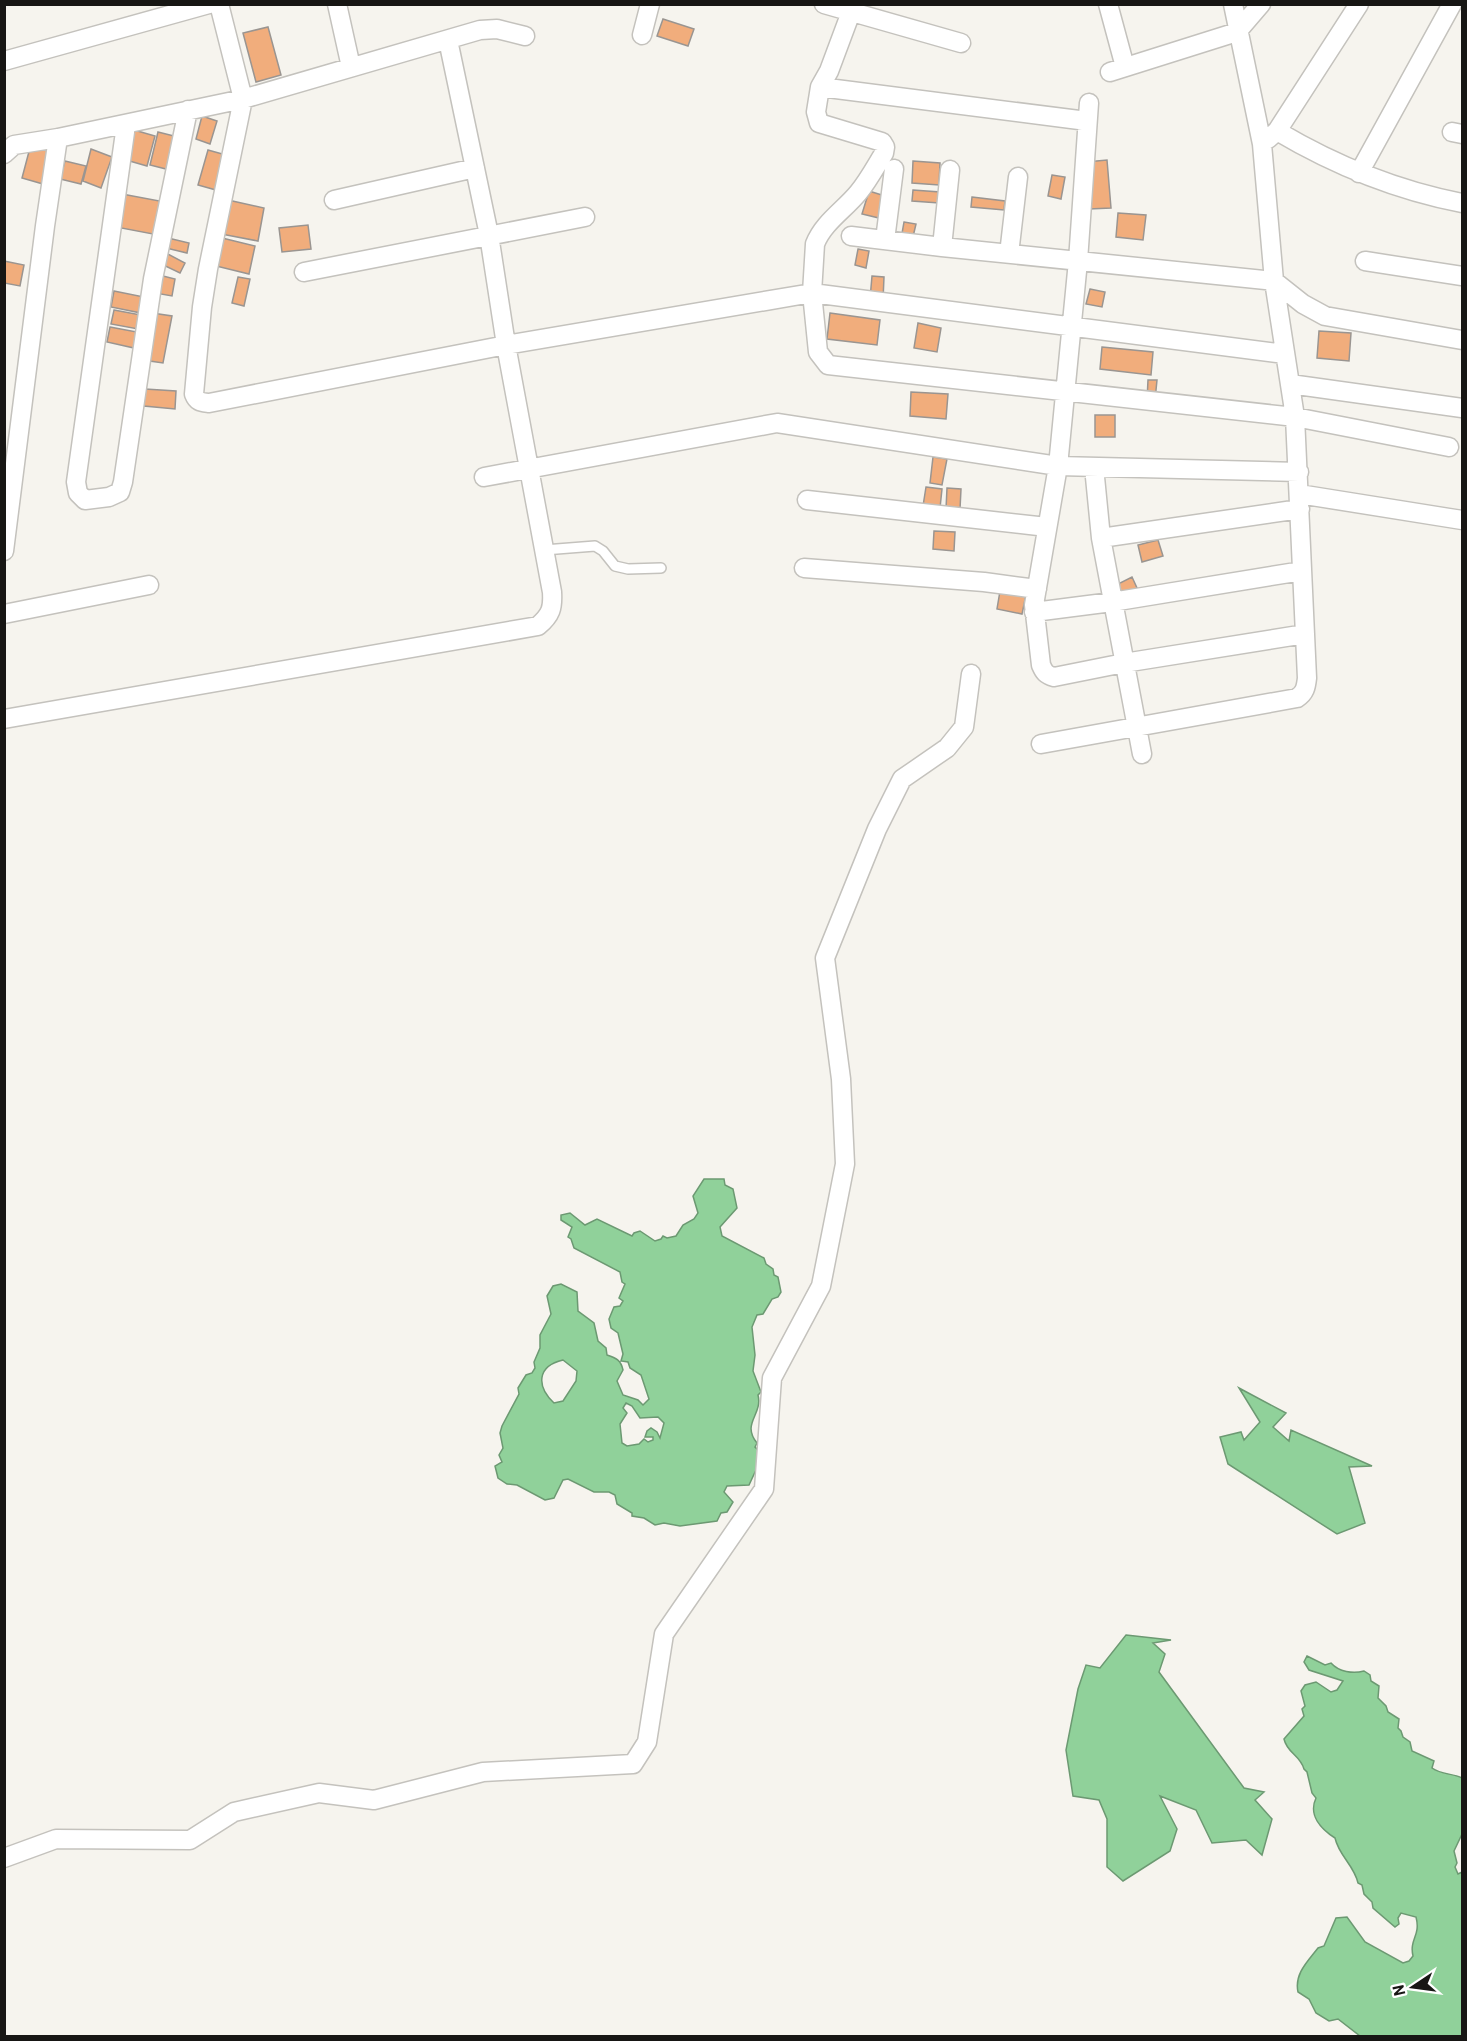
<svg xmlns="http://www.w3.org/2000/svg" width="1467" height="2041" viewBox="0 0 1467 2041" font-family="Barlow,sans-serif">
  <rect width="100%" height="100%" fill="#f6f4ee"/>
  <path fill="#90d19a" stroke="#6c9972" stroke-width="1.5" fill-rule="evenodd" d="M704 1179H724L725 1185 733 1189 737 1208 720 1227 722 1236 764 1258 766 1264 773 1269 774 1275 778 1277 781 1292 778 1297 772 1299 763 1314 757 1315 752 1327 755 1355 753 1371 761 1392 758 1395C763 1415 741 1423 757 1443L755 1447 763 1455 749 1485 727 1486 724 1492 733 1502 727 1512 721 1513 717 1521 680 1526 664 1523 655 1525 644 1518 632 1516V1513L617 1504 615 1495 609 1492H594L568 1479 563 1480 554 1498 545 1500 517 1485 507 1484 498 1478 495 1466 502 1462 499 1455 503 1448 500 1433 502 1426 519 1394 518 1388 526 1375 532 1373 535 1368 534 1362 540 1348V1335L551 1314 547 1296 553 1286 561 1284 577 1292 578 1311 594 1323 598 1341 606 1348 607 1355C616 1358 621 1360 623 1370L617 1381 623 1395 638 1400 643 1405 649 1399 641 1375 630 1368 628 1362 621 1361 623 1354 618 1333 611 1328 609 1319 614 1307 620 1306 623 1301 619 1298 625 1284 622 1282 620 1272 574 1248 571 1239 568 1237 572 1227 561 1220V1215L570 1213 585 1225 597 1219 632 1236 634 1233 640 1231 655 1241 661 1239 663 1236 667 1238 676 1236 683 1225 694 1219 698 1213 693 1196ZM563 1360 577 1371 576 1381 563 1401 554 1403C536 1386 537 1366 563 1360ZM626 1403 632 1406 640 1418 658 1417 664 1423 660 1438 657 1432 651 1428 647 1431 645 1437H653V1440L648 1442 644 1439 639 1444 627 1446 622 1443 620 1424 627 1413 623 1408Z
    M1239 1388 1286 1413 1273 1427 1289 1441 1291 1430 1372 1466 1349 1467 1365 1523 1337 1534 1228 1464 1220 1437 1241 1432 1244 1440 1260 1422Z
    M1126 1635 1171 1640 1153 1643 1165 1654 1159 1672 1244 1788 1264 1792 1255 1800 1272 1819 1262 1855 1246 1840 1212 1843 1196 1810 1160 1796 1177 1829 1170 1851 1123 1881 1107 1867V1819L1099 1800 1073 1796 1066 1750 1078 1689 1086 1665 1100 1668Z
    M1307 1656 1325 1665 1331 1663C1339 1672 1353 1674 1364 1671L1370 1675 1371 1681 1379 1686 1378 1698 1386 1706 1388 1712 1399 1719 1398 1728 1401 1731 1403 1737 1410 1742 1412 1751 1434 1761 1432 1768C1442 1775 1452 1773 1462 1778V1834L1454 1851 1457 1863 1455 1867 1458 1874 1462 1872V2036H1360L1338 2019 1329 2021 1316 2013 1309 1999 1298 1992C1294 1974 1308 1961 1318 1948L1324 1946 1336 1918 1347 1917 1365 1942 1403 1963 1409 1961 1413 1956C1409 1939 1421 1936 1416 1917L1401 1913 1398 1918 1399 1924 1395 1927 1373 1908 1372 1902 1364 1894 1362 1885 1358 1883C1354 1865 1339 1856 1335 1838 1321 1829 1308 1815 1316 1798L1312 1793 1307 1772 1304 1769C1300 1755 1287 1753 1284 1739L1304 1716 1302 1709 1305 1706 1301 1691 1305 1685 1316 1682 1331 1692 1337 1690 1343 1681 1309 1670 1304 1662Z"/>
  <path fill="#f1ad7c" stroke="#9a9591" stroke-width="1.5" d="M663 19 694 29 688 46 657 36Z
    M268 27 281 75 256 82 243 33Z
    M202 116 217 121 210 144 196 139Z
    M134 130 155 136 147 166 126 160Z
    M158 132 178 137 170 170 150 165Z
    M31 144 52 150 43 184 22 178Z
    M91 149 112 157 101 188 83 181Z
    M208 150 226 155 216 190 198 185Z
    M1107 160 1111 208 1089 209 1086 162Z
    M65 161 86 166 81 184 60 179Z
    M913 161 940 163 939 185 912 183Z
    M1052 175 1065 177 1061 199 1048 196Z
    M913 190 940 192 939 203 912 201Z
    M869 191 885 196 879 218 862 214Z
    M122 194 165 202 158 235 116 227Z
    M972 197 1005 201 1004 210 971 207Z
    M228 200 264 208 258 241 221 234Z
    M1118 213 1146 215 1143 240 1116 237Z
    M904 222 916 224 912 241 901 239Z
    M308 225 311 249 282 252 279 228Z
    M218 237 255 246 249 274 212 265Z
    M168 238 189 243 187 253 166 248Z
    M858 249 869 251 866 268 855 265Z
    M164 252 185 263 180 273 159 263Z
    M4 261 24 265 20 286 4 283Z
    M159 275 175 279 172 296 155 293Z
    M872 276 884 277 883 300 870 299Z
    M238 277 250 279 244 306 232 303Z
    M1090 289 1105 292 1102 307 1086 304Z
    M114 291 144 297 141 313 111 307Z
    M114 310 141 315 138 329 111 324Z
    M152 313 172 316 163 363 143 360Z
    M830 313 880 320 877 345 827 339Z
    M918 323 941 328 937 352 914 348Z
    M110 327 137 332 134 348 107 342Z
    M1319 331 1351 333 1349 361 1317 358Z
    M1102 347 1153 352 1151 375 1100 369Z
    M1148 380H1157L1155 400H1147Z
    M145 389 176 391 175 409 144 406Z
    M911 392 948 394 946 419 910 416Z
    M1095 415H1115V437H1095Z
    M933 457 947 459 942 485 930 483Z
    M926 487 942 489 940 508 923 506Z
    M947 488 961 489 960 509H946Z
    M934 531 955 532 954 551 933 549Z
    M1158 540 1163 556 1142 562 1138 545Z
    M1132 577 1137 588 1121 596 1116 585Z
    M1000 591 1026 595 1022 614 997 609Z"/>
  <g fill="none" stroke-linecap="round" stroke-linejoin="round">
    <g stroke="#c4c2bd" stroke-width="12">
      <path id="lane" d="M544 550 595 546 603 551 615 566 628 569 661 568"/>
    </g>
    <g stroke="#c4c2bd" stroke-width="21">
      <path id="street" d="M219 4 243 99 208 269 202 307 194 394C197 402 201 402 209 403L506 345 812 293 815 244C823 223 844 210 858 193 868 181 876 166 884 153L885 147 882 142 819 123 816 112 820 87 829 71 854 4
        M337 4 351 67
        M824 4 961 43
        M1108 4 1125 67
        M642 35 650 4
        M4 61 209 4
        M1110 72 1237 32 1261 4
        M820 87 1087 121
        M1089 103 1078 261 1058 466 1034 605 1041 665C1044 672 1046 675 1054 677L1124 663 1305 634
        M126 125 76 482 78 493 85 500 109 497 120 492 123 482 153 279 188 110
        M1277 131C1336 166 1395 190 1462 203
        M1452 132 1462 134
        M1268 139 1277 131 1359 4
        M4 154 14 145 58 138
        M1359 173 1452 4
        M334 200 475 168
        M851 236 942 247 1274 281 1303 304 1325 316 1462 340
        M885 240 894 169
        M942 247 950 170
        M1009 254 1018 177
        M1365 261 1462 276
        M304 272 585 217
        M1285 354 812 293 818 352 828 365 1295 417 1449 447
        M1290 384 1462 408
        M1094 467 1101 538 1142 754
        M484 477 777 423 1058 466 1299 472
        M1299 494 1462 520
        M807 500 1047 527
        M1101 538 1300 509
        M4 551 45 226 58 138 243 99 480 30 497 29 525 36
        M804 568 984 582 1037 589
        M1034 612 1112 602 1302 571
        M4 614 149 585
        M4 719 538 626C551 615 553 608 552 592L506 345 489 235 448 40
        M1041 744 1297 698C1305 693 1306 687 1307 678L1295 417 1274 281 1262 144 1233 4
        M4 1858 56 1839 190 1840 234 1812 319 1793 374 1800 483 1772 633 1764 647 1742 664 1634 764 1489 772 1378 821 1286 845 1164 841 1079 825 958 877 829 902 779 947 748 964 727 971 674"/>
    </g>
    <use href="#lane" stroke="#fff" stroke-width="9"/>
    <use href="#street" stroke="#fff" stroke-width="18"/>
  </g>
  <rect width="1467" height="2041" fill="none" stroke="#171614" stroke-width="12"/>
  <g transform="translate(1413 1987) rotate(257)" stroke="#ffffff" stroke-width="4.5" paint-order="stroke">
  <path d="M0-4.5L10 22L0 15L-10 22Z" fill="#171614"/>
  <text y="-9" font-size="16" font-weight="bold" text-anchor="middle" fill="#171614">N</text>
  </g>
</svg>
